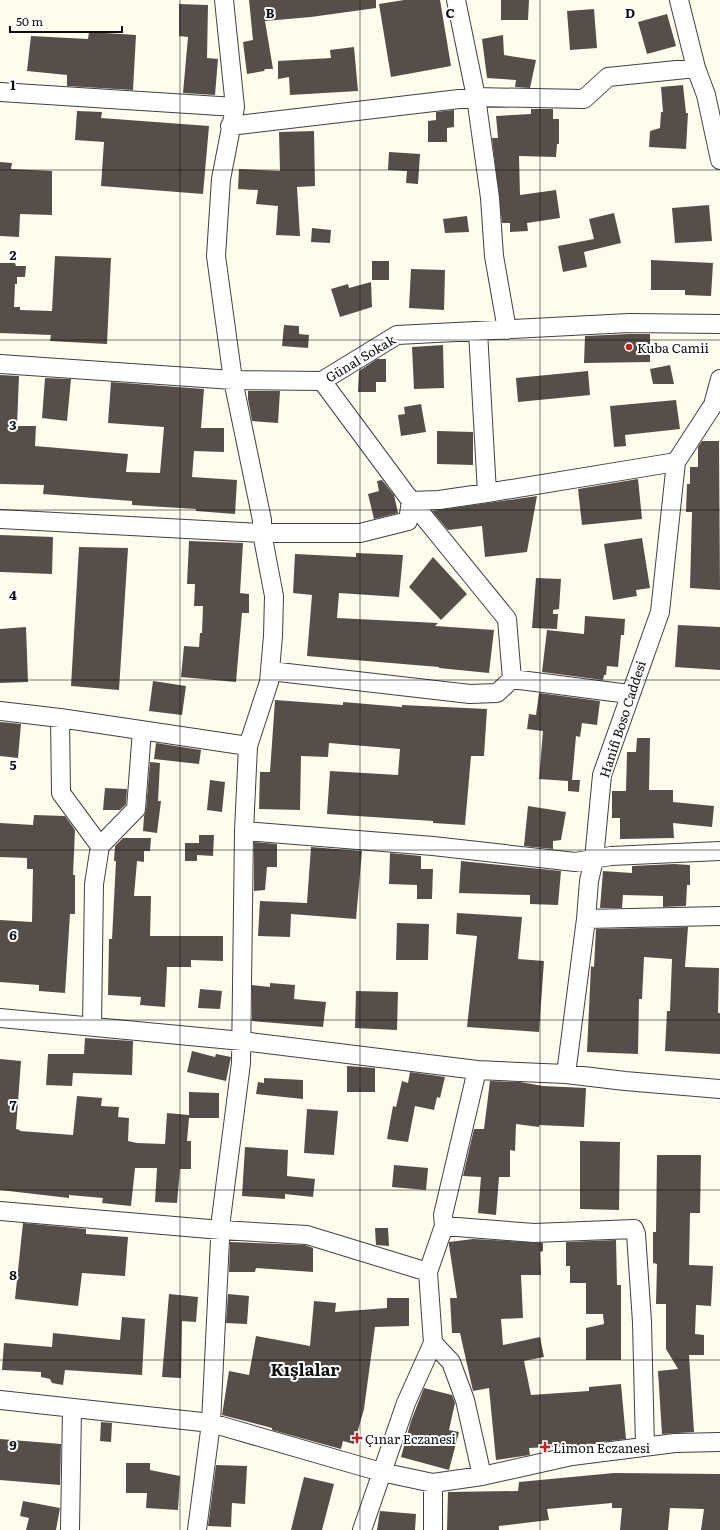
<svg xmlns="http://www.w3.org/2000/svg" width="720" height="1530" viewBox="0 0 720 1530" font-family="Literata,serif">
  <rect width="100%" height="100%" fill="#fffced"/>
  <path fill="#564f49" d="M249 0H376V8L311 17 265 21 273 69H265L264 71 247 74 243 42 253 40Z
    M404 0H440L451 66 391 77 379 4Z
    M501 0H529L528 20H501Z
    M179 4 208 5 207 58 218 59 215 95 183 93 188 37 179 36Z
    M594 9 597 48 570 50 567 11Z
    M667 14 676 46 647 54 638 22Z
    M89 32 136 35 133 90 67 86V75L27 71 31 36 88 39Z
    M503 35 504 55 536 60 530 88 515 87 516 80 487 78 482 39Z
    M354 47 358 91 290 95 289 77 278 79V61L331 58 330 50Z
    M683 85 686 113H688L686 149 649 147 650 131 660 128 661 112H663L661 87Z
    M531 109H553V119H559V144H557L556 157 519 156 520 195 556 190 560 218 527 223 528 231 510 232V223H502L492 138H498L496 116 531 114Z
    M454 110V127L447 128V142H428V121L436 120V112Z
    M77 111 102 112 101 118 209 126 203 194 101 186 104 142 75 140Z
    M314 131 315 186 297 187 300 236 276 235 278 206 256 204 258 190 238 189 239 169 280 171 279 132Z
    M389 152 420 154 418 184 406 183 407 171 388 170Z
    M0 162 12 163 11 169 52 171V215L20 214 19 237 0 236Z
    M709 205 712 241 675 243 672 208Z
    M614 213 621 243 584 252 587 267 563 272 558 246 594 239 589 219Z
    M467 216 469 232 445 233 443 219Z
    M312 228 331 230 330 243 311 242Z
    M55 256 111 258 107 344 50 341 51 335 0 333V263H15L16 266H26L25 277H17V284H15L14 307H20V310L52 311Z
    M651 260 713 263 711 296 685 295V290H651Z
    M372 261H389V280H372Z
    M411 269 445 270 444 310 409 308Z
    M371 282 372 307 340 317 331 289 348 284 349 288Z
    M284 325 299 326V334L309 335 308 348 282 346Z
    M629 334H650V362L584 363 585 336Z
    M443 345 444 388 414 389 412 347Z
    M377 359H386V382H376V392H358L359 371Z
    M670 365 674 384H653L650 369Z
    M588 371 590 395 518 402 516 378Z
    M0 375 19 376 17 426H36L35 446 128 454 126 472 160 473 164 427 108 423 111 382 204 389 201 428H224V452L194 451 192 477 237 480 235 514 196 511V509L132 505V501L43 494 44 485 0 484Z
    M45 378 71 379 67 421 42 418Z
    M248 391H280L278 423 252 421 248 399Z
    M676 400 680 429 625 435 626 446 614 447 610 406Z
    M421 404 426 432 401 436 398 415 405 414 404 407Z
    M437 431 473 432V465L437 464Z
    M702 441H719L720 590 690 588 692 512H686L687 484H690V467H698V447Z
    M638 479 642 519 582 525 578 489Z
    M382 480 394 495 398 513 374 519 368 494 379 491 377 481Z
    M537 496 527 552 485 557 482 526 448 530 432 511Z
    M0 535 53 537 52 574 0 572Z
    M642 538 650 588 636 590 637 596 613 600 604 544Z
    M189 541 243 543 240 593 249 594V613H242L236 682 181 677 184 646 199 647 200 633H202L203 606H194L195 584H187Z
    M79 547 128 548 119 690 71 686Z
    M356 553 403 555 399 597 339 593 337 618 438 623 435 626 494 630 489 673 439 668V667L307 656 312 595 293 593 295 554 356 557Z
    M433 557 467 594 441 620 409 587Z
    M536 578 561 579 559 609 553 610V614H558L557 629 532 628Z
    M585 616 625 619 624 635H621L618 667 607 666 606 675H604L603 680 542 672 547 630 584 634Z
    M678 625 720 627V670L675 667Z
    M26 627 28 682 0 683V629Z
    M153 681 186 686 182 715 149 711Z
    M539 693 600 701 597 725 582 723 580 737 576 736 572 780H580L579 792 568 791V781L539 779 543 731 527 729 529 714 536 715Z
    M275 700 343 705V702L402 707V705L487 709 484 756H471L465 825 433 823V821L327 814 330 771 398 775 400 749 329 743 328 757 301 756 300 810 259 809 260 772H270Z
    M0 722 21 724 18 758 0 756Z
    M637 738H650L649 790H673V802L714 806 712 827 673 823 674 838 620 839V818H612V791H626L627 752H636Z
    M156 743 201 750 199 764 154 759Z
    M150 762 160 763 158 801H161L157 833 143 831 144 816 146 810Z
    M210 780 225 782 222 812 207 810Z
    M105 788 127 789 126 804 120 810H103Z
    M528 806 566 812 561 840 553 841V849L524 846Z
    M34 815 65 816 75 830 73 875H75V914H70L65 993 39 991V985L0 982V920L32 922 33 869H27V858L0 857V823L33 825Z
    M199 835H214L213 856 197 855V861H185V843H199Z
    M123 838H151L150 851H144V862L137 861 134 896H151L150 936H223V961L191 960V967H167L165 1007 140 1005 141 997 108 995 109 939H112L116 861H114L115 846Z
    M254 842 277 844V867H267L265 890 254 891Z
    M311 847 362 851 356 919 291 914 290 937 258 936 260 901 307 903Z
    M390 853 421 856V869H433L432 899H417V885L389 884Z
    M461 861 561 871 558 905 530 904V895L459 893Z
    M674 864 690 865V885H687L686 906 663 907V896L623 895 622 908H600L603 871 632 873V866Z
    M457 913 522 917 518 959 544 961 539 1032 467 1027 477 936 456 934Z
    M397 923 429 924 428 960H396Z
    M688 927 685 967 719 968 718 1013H720V1054L665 1051 667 1011H670L672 959 644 957 642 999H639L638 1054 587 1052 591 966 594 967 596 929Z
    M270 983 295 985 294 999 326 1002 323 1027 252 1021V985L270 987Z
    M200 989 222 991 220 1009 198 1008Z
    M356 991 398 992 397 1030 355 1028Z
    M85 1038 133 1041 132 1075 73 1073 72 1086 46 1085 48 1054H84Z
    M192 1051 215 1057 216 1054 231 1057 226 1081 187 1072Z
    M0 1059 21 1061 16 1129 20 1130V1131L73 1135 77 1096 102 1098 101 1106 119 1107 118 1117 129 1118 128 1141 137 1143 165 1144 167 1113 189 1115V1092L219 1093V1118H189L187 1141H191V1169H180L177 1203 155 1202 157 1168H135L131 1206 102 1203 103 1198 69 1195V1198L0 1190Z
    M347 1066 375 1068V1092H347Z
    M410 1072 445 1077 440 1098 437 1097 434 1110 415 1106 408 1142 387 1139 393 1106 396 1107 402 1081 408 1083Z
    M264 1078 303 1080V1099L256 1094 258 1082 264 1083Z
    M490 1081 520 1082 543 1086 586 1088 584 1127 539 1125V1127L516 1124 515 1151 510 1150V1177H499L496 1215 478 1213 481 1177 463 1176 474 1129H484Z
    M307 1109 338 1111 334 1155 304 1153Z
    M580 1141 620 1142 619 1210 580 1209Z
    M245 1147 288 1150 287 1176 315 1179 313 1197 285 1194V1199L242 1196Z
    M657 1155H701L700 1213H690L689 1265 713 1266 711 1306 696 1305 695 1334 704 1335V1355H689L694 1432 662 1434 658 1371 678 1369 666 1349V1304H656L657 1264 653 1263V1232H656Z
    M394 1165 428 1168 426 1190 392 1187Z
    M23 1223 86 1229V1234L128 1237 125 1276 82 1273 78 1306 15 1299Z
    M375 1228H388L389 1246 376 1245Z
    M473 1239 543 1243V1251L540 1252 541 1275H521L523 1318 501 1319 503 1345 540 1337 544 1357 524 1361 531 1395 589 1391V1387L621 1384 626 1439 570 1446 529 1448 530 1455 496 1460 489 1388 473 1391 460 1333H452L450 1298H457L449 1245V1242Z
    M616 1240 617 1285H621V1360H586V1328L604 1324 603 1314H586V1283H570V1266H566V1242Z
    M230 1242 305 1245 313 1248V1272L256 1268 255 1272H229Z
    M169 1294 198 1297 196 1322 182 1321 181 1378 162 1377Z
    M228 1294 249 1296 247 1324 226 1323Z
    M387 1298H409V1326L375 1327 364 1409 354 1444 343 1441 341 1449 272 1430V1428L222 1415 229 1371 249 1375 256 1336 310 1346 314 1301 336 1303 335 1312 387 1308Z
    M122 1317 145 1319 142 1375 65 1370 63 1385 52 1383 50 1379 41 1377V1372L2 1370 4 1343 52 1347 53 1333 120 1340Z
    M424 1388 452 1395 455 1403 449 1430 459 1432 449 1470 401 1457 411 1421Z
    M101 1422 112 1423 111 1442 100 1441Z
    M0 1439 61 1444 60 1485 0 1480Z
    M126 1463H150V1470L180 1476 178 1510 146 1508 147 1493H126Z
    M216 1465 247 1466 245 1504 232 1503 231 1527 208 1526Z
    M614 1473 720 1474V1530H701L704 1509 670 1508 668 1530H620L622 1508H612V1503L547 1509 549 1520 499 1526V1530H447L448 1492 518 1491 519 1482Z
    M304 1477 334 1484 322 1530H291Z
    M23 1501 60 1508 56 1530H26L29 1518 20 1516Z
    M380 1511 416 1514 415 1530H377Z"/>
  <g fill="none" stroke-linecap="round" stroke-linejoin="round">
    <g stroke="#404040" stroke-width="20">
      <path id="minor" d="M456 0 476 97 490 198 494 256 507 330
        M679 0 696 68 706 95 720 160
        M0 92 235 107
        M230 126 476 97 584 99 608 77 696 68
        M478 331 487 493
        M0 364 233 380 322 381 397 335 629 323 720 324
        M322 381 411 501 439 500 487 493 676 462
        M0 519 262 533H360L408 521 411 501 507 619 512 679 497 693 470 694 270 671
        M512 679 629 694
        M0 711 60 718 248 746
        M60 718 61 793 100 846
        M244 831 433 846 575 862 611 856 720 851
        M586 919 720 916
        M0 1018 242 1041 477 1070 566 1074 625 1081 720 1089
        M92 1026 94 884 100 846 136 809 142 730
        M477 1070 443 1215 444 1226 428 1272 433 1343 451 1362 465 1400 482 1476
        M566 1074 586 919 589 881 594 859 602 775 660 612 676 462 713 405 720 379
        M0 1211 221 1230 307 1235 428 1272
        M444 1226 534 1233 634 1229 636 1234 642 1322 645 1447
        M0 1400 211 1423 381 1472 433 1483 482 1476 572 1456 675 1443 720 1442
        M70 1530 72 1408
        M197 1530 211 1423 221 1219 241 1063 244 831 248 746 269 682 273 636 274 596 262 533V520L233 380 216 256 221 179 235 107 224 0
        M362 1530 406 1403 433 1343
        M433 1530V1483"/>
    </g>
    <use href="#minor" stroke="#fff" stroke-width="18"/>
  </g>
  <path fill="none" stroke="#0d0d0d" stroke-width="1" stroke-opacity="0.55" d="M180 0V1530M360 0V1530M540 0V1530M0 170H720M0 340H720M0 510H720M0 680H720M0 850H720M0 1020H720M0 1190H720M0 1360H720"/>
  <g fill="#c31f20" stroke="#fff" stroke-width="1.5">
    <circle cx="629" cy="347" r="4"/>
    <path d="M355 1432h4v4h4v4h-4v4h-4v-4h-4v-4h4z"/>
    <path d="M543 1441h4v4h4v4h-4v4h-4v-4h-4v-4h4z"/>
  </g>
  <g text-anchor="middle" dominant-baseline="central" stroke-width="4" stroke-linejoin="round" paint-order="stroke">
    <g font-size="13" fill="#0d0d0d" stroke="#fff" text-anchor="start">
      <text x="637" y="347">Kuba Camii</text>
      <text x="365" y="1438">Çınar Eczanesi</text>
      <text x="553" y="1447">Limon Eczanesi</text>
    </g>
    <g font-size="13" fill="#0d0d0d" stroke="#fff">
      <text transform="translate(360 358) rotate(-31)">Günal Sokak</text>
      <text transform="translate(622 719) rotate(-72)">Hanifi Boso Caddesi</text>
    </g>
    <g font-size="17" font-weight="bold" fill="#0d0d0d" stroke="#fff">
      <text x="305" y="1368">Kışlalar</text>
    </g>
  </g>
  <g font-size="13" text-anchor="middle" font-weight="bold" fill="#0d0d0d" stroke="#fff" stroke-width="4" stroke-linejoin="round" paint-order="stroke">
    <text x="270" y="18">B</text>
    <text x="450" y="18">C</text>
    <text x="630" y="18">D</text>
    <text x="13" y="90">1</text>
    <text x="13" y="260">2</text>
    <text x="13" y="430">3</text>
    <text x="13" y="600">4</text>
    <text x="13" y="770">5</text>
    <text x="13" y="940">6</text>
    <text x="13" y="1110">7</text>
    <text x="13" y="1280">8</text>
    <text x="13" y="1450">9</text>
  </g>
  <path d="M10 26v6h112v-6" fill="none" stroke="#0d0d0d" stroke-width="2"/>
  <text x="16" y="26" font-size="12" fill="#0d0d0d" stroke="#ffffff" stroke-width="3" paint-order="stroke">50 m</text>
</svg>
